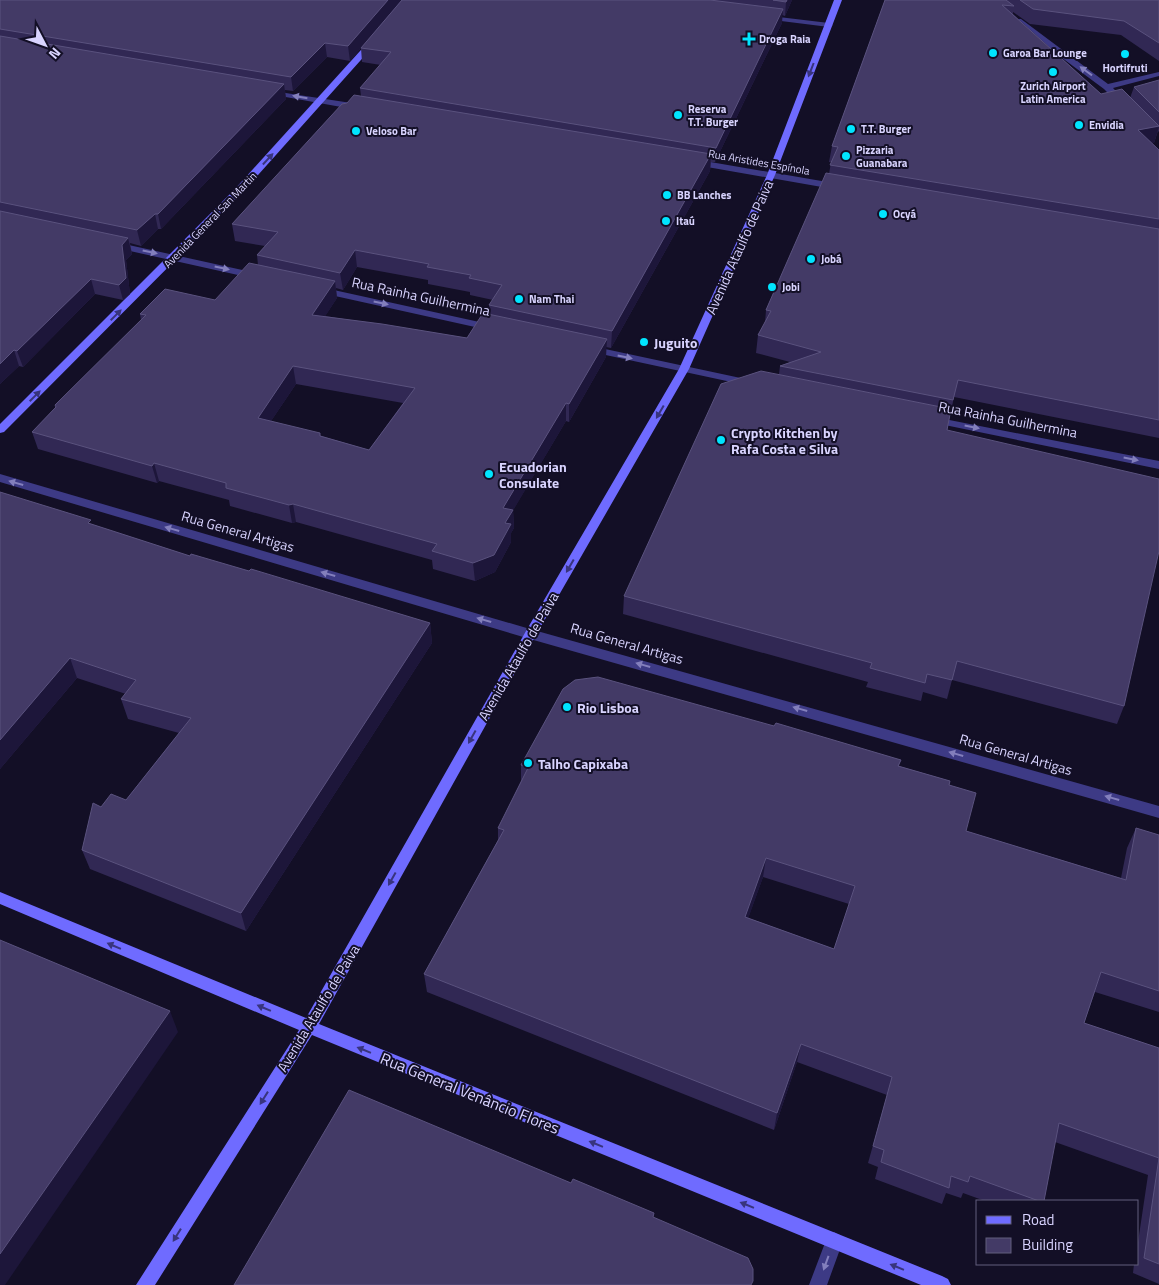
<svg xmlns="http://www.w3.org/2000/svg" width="1159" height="1285" viewBox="0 0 1159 1285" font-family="'Titillium Web',sans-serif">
  <rect width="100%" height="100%" fill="#130f26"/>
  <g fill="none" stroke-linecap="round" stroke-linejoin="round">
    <path fill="#3d3a85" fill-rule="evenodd" d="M762 15 829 23 833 25 829 27 765 19H762Z
      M1015 19H1021L1108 84 1159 72V76L1113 88 1126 102 1119 104 1104 89 1015 23Z
      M266 90 358 104 362 107 358 110 269 94 265 92Z
      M693 159 839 184 844 187 839 190 690 164V160Z
      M115 242 256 273 261 276 256 279 112 247 110 245Z
      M320 287 493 325 498 328 493 331 317 292 315 290Z
      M591 346 750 380 755 383 750 386 587 351 586 349 587 347Z
      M934 417 1159 461V469L930 422 929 420Z
      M0 474 530 629 1159 806V818L530 639 0 482Z
      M834 1232 840 1235 843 1241 827 1285H809L828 1235Z"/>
    <path fill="#6f6bff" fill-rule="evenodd" d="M834 0H842L775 175 689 369 536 635 319 1024 942 1276 948 1279 951 1285H921L312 1035 155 1285H136L299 1030 0 904V892L306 1018 526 631 679 369 767 175Z
      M370 40 377 42 241 194 4 432 0 433V424L234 190Z"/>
  </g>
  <path fill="#312854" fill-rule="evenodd" d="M0 0H402L350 61 327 57 293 91 285 90 286 99 161 229H158L141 246 130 243 132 254 126 260 130 294 123 300 95 294 23 367 19 366 0 384Z
    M402 0H792L785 16 782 15V23L715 162H711L710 171 611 348 606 347V357L569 422 566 421 513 510 514 528 511 533V542L495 572 475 581 433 569 432 560 296 522 292 523 230 506 229 500 159 481 157 483 38 449 32 432 141 320 140 314 215 300 258 265 257 255 265 246 235 241 232 224 347 103 361 96 360 88 381 65 362 62 361 48ZM357 267 428 280V284L470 292V295L493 300 489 305 490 314 467 338 325 316 337 298 336 288 343 290ZM296 384 403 403 369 450 271 421Z
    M885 0H1159V61L1121 35 1030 24 1013 12V14L1101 94 1130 98 1134 87 1159 80V132L1158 131 1154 143H1152L1159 150V438L954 397 947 430 1124 706 1117 724 952 680 947 699 923 692 921 701 866 687 868 682 623 614 624 596 779 374 780 366 790 362 756 353 758 335 765 323 766 310 829 174 831 162H829L832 146Z
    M0 492 93 525 190 556 249 571 430 623 432 643 246 931 90 869 82 850 101 807 126 800 179 733 128 719 121 699 126 694 77 678 0 769Z
    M774 726 901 760 899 766 950 781 949 785 966 831 1121 878 1127 848 1136 828 1159 835V1012L1095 992 1084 1023 1159 1048V1284L1133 1273 1134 1264H1138V1242L1148 1175 1055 1142 1044 1201H985L963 1193 961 1198 946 1193 942 1204 875 1179 878 1167 868 1163 887 1095 797 1062 774 1130 427 992 424 974 498 840V828L521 781V765ZM763 877 849 904 834 949 748 918Z"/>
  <path fill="#1d163a" d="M388 0H402L350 61 348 46Z
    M787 0H792L785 16 786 2Z
    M783 9 782 23 715 162 716 148Z
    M325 43 327 57 293 91 291 77Z
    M284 84 286 99 161 229 158 214Z
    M1159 127 1154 143 1133 146 1138 130Z
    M711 154 710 171 611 348 612 331Z
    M155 214 158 229 141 246 137 230Z
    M128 238 132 254 126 260 130 294 123 300 119 285 122 245Z
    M355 250 357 267 343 290 340 273Z
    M91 279 95 294 23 367 17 351Z
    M335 281 337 298 315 332 312 315Z
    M607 339 606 357 569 422V404Z
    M14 350 19 366 0 384V364Z
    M293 366 296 384 261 436 258 418Z
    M566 403V421L504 526 503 508Z
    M154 463 159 481 157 483 152 466Z
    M293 504 296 522 292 523 289 505Z
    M513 510 514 528 511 533V542L495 572 475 581 473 563 505 523Z
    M430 623 432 643 246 931 241 913Z
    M70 658 77 678 0 769V740Z
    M766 858 763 877 742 936 745 917Z
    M170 1011 178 1032 5 1285H0V1254Z
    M801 1044 797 1062 774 1130 777 1113Z"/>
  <path fill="#433a66" stroke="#5a527e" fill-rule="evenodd" d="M0 0H388L348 46 325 43 291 77 0 29Z
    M402 0H710L783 9 716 148 360 88 391 52 361 48Z
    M773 0H787L786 2Z
    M885 0H1006L1014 6 1002 5 1101 94 1122 89 1159 126 1138 130 1159 150V219L830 165 838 147 832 146Z
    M1020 0H1159V43L1124 21 1033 9Z
    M0 36 284 84 158 214H155L137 230 0 202Z
    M1159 80V112L1134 87Z
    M354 95 711 154 612 331 489 305 502 285 469 278 471 275 427 267 429 264 355 250 340 273 257 255 278 232 232 224 342 104 347 103Z
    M826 173 1159 229V420L958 380 953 400 780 366 821 352 758 335 771 311 766 310Z
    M0 211 128 238 122 245 126 278 119 285 91 279 17 351 14 350 0 364Z
    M249 263 335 281 312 315 382 324 467 338 483 313 607 339 569 404 566 403 503 508 513 510 505 523 511 524 494 555 473 563 432 551 437 544 293 504 289 505 226 488V483L154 463 152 466 32 432 56 407 55 405 146 315 140 314 165 289 215 300ZM293 366 415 388 369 450 320 436V433L258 418Z
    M761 371 951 409 947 430 1159 479V551L1124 706 957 661 952 680 927 674 925 683 870 668 872 663 624 596 721 384Z
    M0 492 91 520 88 523 190 556 191 554 249 571 251 569 430 623 241 913 82 850 93 803 101 807 111 794 126 800 191 718 121 699 136 680 70 658 0 740Z
    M598 677 774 726 776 723 901 760 898 766 950 781 949 785 976 793 966 831 1126 880 1136 828 1159 835V991L1101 972 1084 1023 1159 1048V1264L1144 1258 1159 1158 1059 1123 1044 1201H1039L970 1176 968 1182 951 1176 949 1188 881 1162 884 1150 873 1146 892 1077 801 1044 777 1113 424 974 504 830 498 828 528 768 521 765 563 689 575 680ZM766 858 855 886 834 949 745 917Z
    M0 940 170 1011 0 1254Z
    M349 1090 571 1183 573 1179 654 1213 653 1217 748 1258 753 1269V1281L751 1285H234Z"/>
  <defs><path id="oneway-solid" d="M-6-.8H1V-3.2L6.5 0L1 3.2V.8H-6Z" transform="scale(1.25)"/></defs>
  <g fill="#38347d">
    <use href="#oneway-solid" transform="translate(811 70) rotate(111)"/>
    <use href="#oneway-solid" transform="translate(268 159) rotate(-47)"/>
    <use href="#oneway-solid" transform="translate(116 315) rotate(-45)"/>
    <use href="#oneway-solid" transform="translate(35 396) rotate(-45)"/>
    <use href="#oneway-solid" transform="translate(660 412) rotate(120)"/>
    <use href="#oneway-solid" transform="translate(570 566) rotate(120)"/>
    <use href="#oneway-solid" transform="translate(472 737) rotate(119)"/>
    <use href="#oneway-solid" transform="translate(392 879) rotate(119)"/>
    <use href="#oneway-solid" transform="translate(114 946) rotate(-157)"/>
    <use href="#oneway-solid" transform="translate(264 1008) rotate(-157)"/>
    <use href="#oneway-solid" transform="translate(364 1050) rotate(-158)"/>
    <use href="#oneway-solid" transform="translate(264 1098) rotate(122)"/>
    <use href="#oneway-solid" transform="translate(596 1144) rotate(-158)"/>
    <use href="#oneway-solid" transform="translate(747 1205) rotate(-158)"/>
    <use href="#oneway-solid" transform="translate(177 1235) rotate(122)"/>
    <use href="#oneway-solid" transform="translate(897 1267) rotate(-158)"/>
  </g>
  <g fill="#837fbc">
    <use href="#oneway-solid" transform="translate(1086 71) rotate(-144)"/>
    <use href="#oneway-solid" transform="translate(300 97) rotate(-170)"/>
    <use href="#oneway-solid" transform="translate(150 252) rotate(12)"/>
    <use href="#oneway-solid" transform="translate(222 268) rotate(12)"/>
    <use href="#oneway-solid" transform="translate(381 303) rotate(12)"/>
    <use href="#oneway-solid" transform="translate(625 357) rotate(12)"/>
    <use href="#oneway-solid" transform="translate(972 427) rotate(11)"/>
    <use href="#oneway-solid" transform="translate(1131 459) rotate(11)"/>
    <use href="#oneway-solid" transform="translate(16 483) rotate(-164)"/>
    <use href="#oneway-solid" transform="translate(172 529) rotate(-164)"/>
    <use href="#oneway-solid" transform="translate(328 574) rotate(-164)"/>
    <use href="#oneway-solid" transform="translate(484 620) rotate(-164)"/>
    <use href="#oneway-solid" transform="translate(643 665) rotate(-164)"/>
    <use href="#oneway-solid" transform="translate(800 709) rotate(-164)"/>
    <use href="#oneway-solid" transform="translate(956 754) rotate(-164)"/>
    <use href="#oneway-solid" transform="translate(1112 798) rotate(-164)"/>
    <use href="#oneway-solid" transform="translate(826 1263) rotate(110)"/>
  </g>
  <g fill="#00e5ff" stroke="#130f26" stroke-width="2">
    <path d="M746.5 31.5h5v5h5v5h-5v5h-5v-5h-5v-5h5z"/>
    <circle cx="993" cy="53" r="5"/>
    <circle cx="1125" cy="54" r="5"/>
    <circle cx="1053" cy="72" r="5"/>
    <circle cx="678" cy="115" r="5"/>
    <circle cx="1079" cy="125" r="5"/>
    <circle cx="851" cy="129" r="5"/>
    <circle cx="356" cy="131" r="5"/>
    <circle cx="846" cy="156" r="5"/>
    <circle cx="667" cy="195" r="5"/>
    <circle cx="883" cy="214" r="5"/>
    <circle cx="666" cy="221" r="5"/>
    <circle cx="811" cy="259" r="5"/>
    <circle cx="772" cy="287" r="5"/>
    <circle cx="519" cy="299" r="5"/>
    <circle cx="644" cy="342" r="5"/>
    <circle cx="721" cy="440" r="5"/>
    <circle cx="489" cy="474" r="5"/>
    <circle cx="567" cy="707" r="5"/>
    <circle cx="528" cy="763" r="5"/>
  </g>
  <g text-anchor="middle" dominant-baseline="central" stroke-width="4" stroke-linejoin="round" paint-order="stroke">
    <g font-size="11" font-weight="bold" fill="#d9d4ff" stroke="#130f26" text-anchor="start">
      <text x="759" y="39">Droga Raia</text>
      <text x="1003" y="53">Garoa Bar Lounge</text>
      <text x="1125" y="68" text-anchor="middle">Hortifruti</text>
      <text x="1053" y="86" text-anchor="middle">Zurich Airport<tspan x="1053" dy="13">Latin America</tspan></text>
      <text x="688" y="109">Reserva<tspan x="688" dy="13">T.T. Burger</tspan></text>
      <text x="1089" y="125">Envidia</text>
      <text x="861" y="129">T.T. Burger</text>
      <text x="366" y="131">Veloso Bar</text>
      <text x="856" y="150">Pizzaria<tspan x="856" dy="13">Guanabara</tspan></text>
      <text x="677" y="195">BB Lanches</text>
      <text x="893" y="214">Ocyá</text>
      <text x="676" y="221">Itaú</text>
      <text x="821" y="259">Jobá</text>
      <text x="782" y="287">Jobi</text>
      <text x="529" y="299">Nam Thai</text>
    </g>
    <g font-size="11" fill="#d9d4ff" stroke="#130f26">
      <text transform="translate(759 162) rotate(10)">Rua Aristides Espínola</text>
      <text transform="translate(210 220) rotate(-46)">Avenida General San Martin</text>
    </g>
    <g font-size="14" fill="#d9d4ff" stroke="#130f26">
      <text transform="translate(739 247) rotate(-66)">Avenida Ataulfo de Paiva</text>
      <text transform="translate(421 296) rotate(12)">Rua Rainha Guilhermina</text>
      <text transform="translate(1008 419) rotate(11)">Rua Rainha Guilhermina</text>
      <text transform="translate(238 531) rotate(16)">Rua General Artigas</text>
      <text transform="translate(627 643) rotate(16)">Rua General Artigas</text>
      <text transform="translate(518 656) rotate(-60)">Avenida Ataulfo de Paiva</text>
      <text transform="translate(1016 754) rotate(16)">Rua General Artigas</text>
      <text transform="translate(318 1008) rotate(-59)">Avenida Ataulfo de Paiva</text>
    </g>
    <g font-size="14" font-weight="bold" fill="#d9d4ff" stroke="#130f26" text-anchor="start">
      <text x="654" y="342">Juguito</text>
      <text x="731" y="432">Crypto Kitchen by<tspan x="731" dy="16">Rafa Costa e Silva</tspan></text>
      <text x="499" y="466">Ecuadorian<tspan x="499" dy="16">Consulate</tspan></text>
      <text x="577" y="707">Rio Lisboa</text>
      <text x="538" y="763">Talho Capixaba</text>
    </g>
    <g font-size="16" fill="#d9d4ff" stroke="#130f26">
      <text transform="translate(470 1093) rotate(22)">Rua General Venâncio Flores</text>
    </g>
  </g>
  <rect x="976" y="1200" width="162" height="65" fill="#130f26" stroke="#625e7d"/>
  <rect x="986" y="1216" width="25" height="8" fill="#6f6bff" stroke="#625e7d"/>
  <text x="1022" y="1225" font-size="15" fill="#d9d4ff">Road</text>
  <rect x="986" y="1238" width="25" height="15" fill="#433a66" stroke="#625e7d"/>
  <text x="1022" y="1250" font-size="15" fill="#d9d4ff">Building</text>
  <g transform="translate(45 45) rotate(131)" stroke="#130f26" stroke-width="4" paint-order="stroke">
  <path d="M0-4L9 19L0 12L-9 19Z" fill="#d9d4ff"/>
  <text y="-8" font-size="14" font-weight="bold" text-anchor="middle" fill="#d9d4ff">N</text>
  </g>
</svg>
